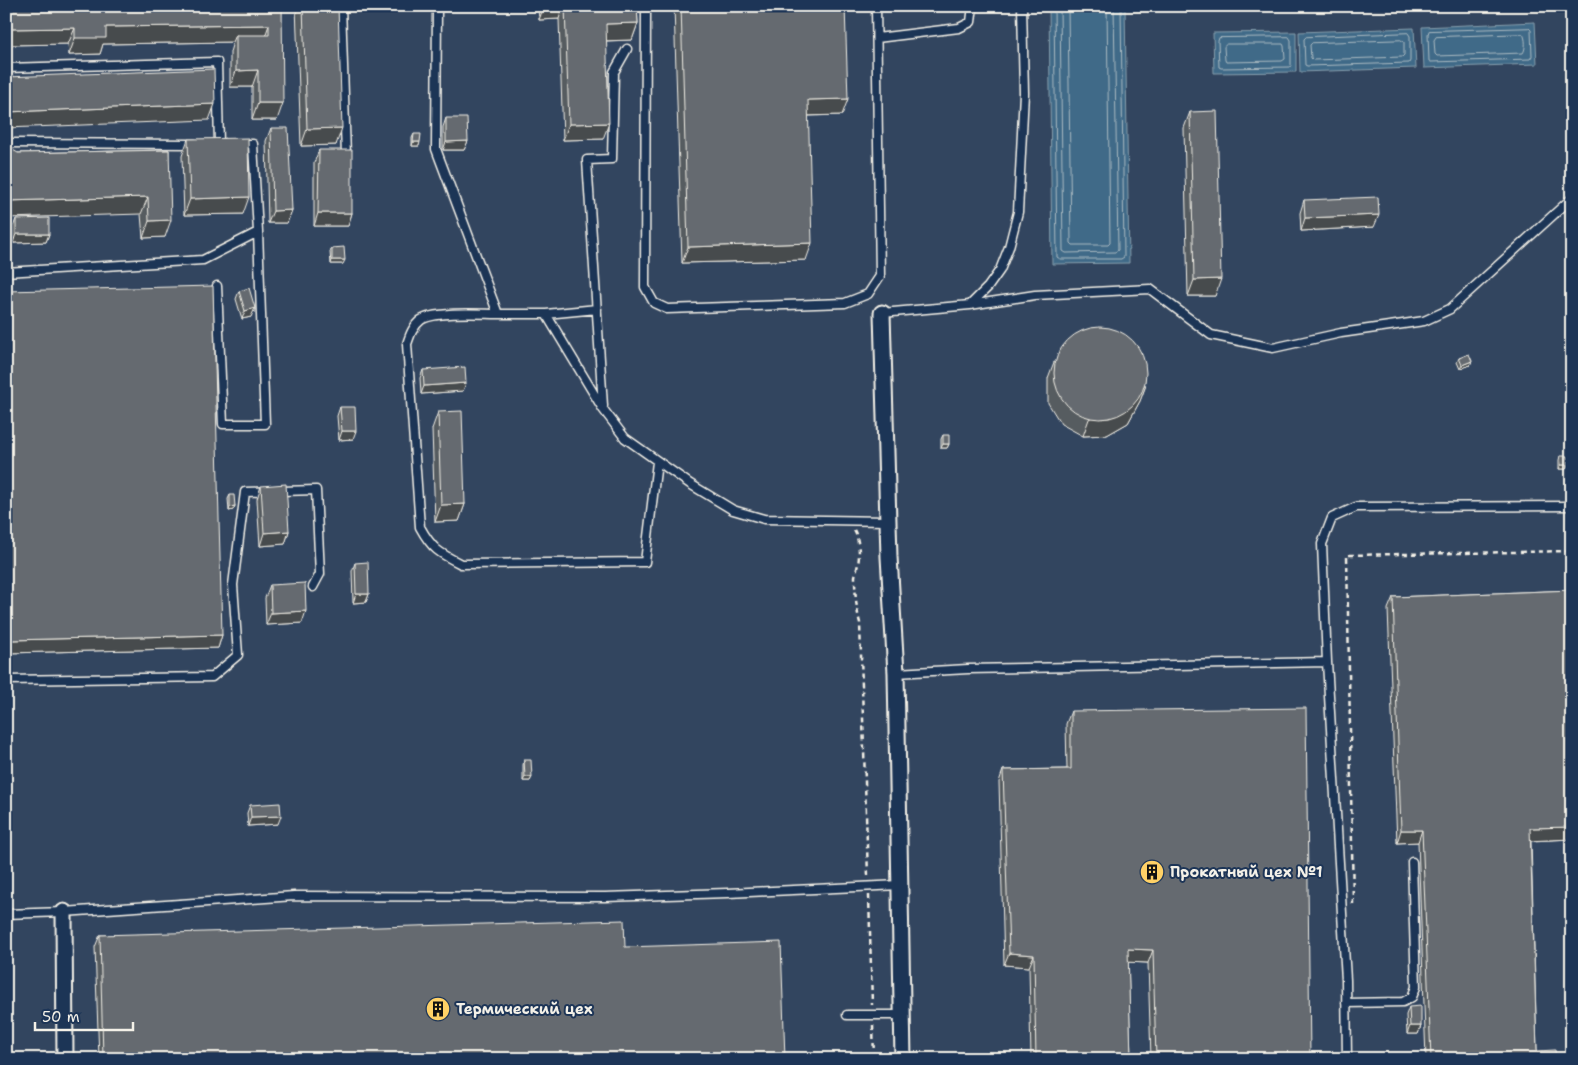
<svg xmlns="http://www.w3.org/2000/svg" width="1578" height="1065" viewBox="0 0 1578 1065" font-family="'Shantell Sans',sans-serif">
  <rect width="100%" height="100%" fill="#1d3557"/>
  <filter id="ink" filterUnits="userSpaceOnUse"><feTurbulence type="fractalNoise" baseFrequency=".02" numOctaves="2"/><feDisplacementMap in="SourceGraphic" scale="10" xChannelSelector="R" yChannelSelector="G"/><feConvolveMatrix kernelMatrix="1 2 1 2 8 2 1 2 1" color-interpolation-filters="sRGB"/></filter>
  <g filter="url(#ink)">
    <path fill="#33455e" d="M6 6H1572V1059H6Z"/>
    <path fill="#406a88" stroke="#88a0ae" d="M1049 6H1125L1129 263 1052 264Z
      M1535 22 1537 64 1424 68 1422 27Z
      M1414 28 1416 68 1300 72 1299 32Z
      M1296 32V72L1214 73 1213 33Z"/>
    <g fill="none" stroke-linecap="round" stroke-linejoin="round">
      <path stroke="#acbbc2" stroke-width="1" d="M1054 6 1057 257 1060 259H1121L1124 257 1121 6
        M1060 6 1063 251 1066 253 1115 252 1118 250 1114 6
        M1068 6 1071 243 1073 245H1108L1110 243 1107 6
        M1529 28 1531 30 1532 56 1530 59 1431 62 1429 61 1428 34 1429 31Z
        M1408 33 1410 36V61L1409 63 1307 66 1305 65 1304 39 1306 37Z
        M1523 34C1526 38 1526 49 1523 53L1437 56 1435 54 1434 40 1436 37Z
        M1289 37 1291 40V65L1290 67 1221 68 1219 67 1218 41 1219 38Z
        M1401 40 1404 42V55L1402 57 1313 60 1311 58 1310 45 1312 43Z
        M1227 44H1283L1284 46 1285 59 1282 61 1226 62 1225 60 1224 47Z"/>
      <g stroke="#f4f1e8" stroke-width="11">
        <path id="service" d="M341 6 346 156H342
          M437 6 436 149 498 314H546L603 409 625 438 690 484 733 510 764 519 887 521
          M646 6 645 287 654 303 667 309 845 303 868 294 880 276 876 6
          M877 38 959 28 971 22 973 6
          M6 68 217 62 219 144
          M6 143 195 144
          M6 272 203 260 258 232 253 144H239
          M217 286 223 424H265L258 232
          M970 305 1035 295 1150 289 1211 335 1273 348 1341 333 1424 321 1450 309 1572 198
          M882 313 970 305 988 287 1000 270 1009 247 1018 212 1024 93 1022 6
          M498 314C480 314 434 311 421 320 413 326 410 335 407 344L420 527C432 549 439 553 461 564L645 562 657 462
          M546 314 597 309
          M603 406 587 160 612 159 614 72 627 49
          M1327 662 1346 980 1347 1059
          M896 673 968 669 1327 662 1322 544 1332 518 1356 507 1572 506
          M6 680 212 677 238 655 233 585 245 492 316 490 320 574 313 587
          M6 914 64 912 294 896 605 897 728 893 900 885
          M1346 1003 1403 1002 1412 997 1416 987 1412 862
          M847 1015H902"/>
      </g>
      <g stroke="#f4f1e8" stroke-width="19">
        <path id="minor" d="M882 313 889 557 896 673 903 1059
          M64 912 65 1059"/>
      </g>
      <path stroke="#f4f1e8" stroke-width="2.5" stroke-dasharray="5 4" stroke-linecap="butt" d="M854 530C859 538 860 555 858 564 857 569 856 572 855 576 855 591 856 608 860 623L868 877
        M869 895 872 1005
        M1353 904 1347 555 1572 551
        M873 1025 874 1059"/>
      <use href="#service" stroke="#1d3557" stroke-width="8"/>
      <use href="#minor" stroke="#1d3557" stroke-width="15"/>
    </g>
    <path fill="#575c60" stroke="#f4f1e8" d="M6 6H282L277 120H252V87H230V52L233 42 103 44 100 54 69 55 68 44 6 45Z
      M296 6H338L336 145 301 146Z
      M538 6H637L638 23 632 40 606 41 603 139 563 140 559 19 539 20Z
      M674 6H845L842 115 808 116 806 260 682 263Z
      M1190 112 1215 296H1188L1184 128Z
      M446 118 468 141 464 150H443V127Z
      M271 128 292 210 287 223H268L266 141Z
      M414 134 419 146H412V138Z
      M188 139 243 214 184 215 182 156Z
      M169 150 165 237 143 238 141 214 18 153Z
      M319 150 352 213 348 226H314V163Z
      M1304 200 1374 227 1301 231 1300 213Z
      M16 219 49 234 46 242 13 243V227Z
      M332 248 343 264H331L330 252Z
      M6 291 222 635 218 648 6 653Z
      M239 291 251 317 242 319 236 299Z
      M1459 358 1472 361 1470 365 1460 369 1457 362Z
      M1054 362 1146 385 1140 401 1128 423 1107 435 1083 436 1061 424 1048 403V378Z
      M423 370 466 383 463 391 421 394 420 378Z
      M340 407 353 439 339 440 337 416Z
      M438 412 465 504 459 521 435 522 432 429Z
      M943 435 949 444 947 448H941V439Z
      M1560 456 1568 465 1566 469H1559V460Z
      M261 486 289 531 285 544 260 546 257 499Z
      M230 495 235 506 233 510 229 511 228 499Z
      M355 563 369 594 366 602 353 603 352 571Z
      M270 585 302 623 266 625 265 598Z
      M1572 590V839L1531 841 1537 1051 1556 1059H1426L1418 842 1397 843 1388 609 1393 597Z
      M1071 711 1310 1059H1151L1148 963 1128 962 1131 1059H1031L1029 967 1004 965 999 782 1003 770 1067 769 1066 724Z
      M524 760 532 777 530 781H523V765Z
      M250 805 278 824 248 826 247 813Z
      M1572 887V944H1570L1569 895Z
      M100 935 625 947 785 1059H99L95 947Z
      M1409 1007 1421 1026 1418 1034H1407L1406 1015Z"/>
    <path fill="#474b4e" stroke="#f4f1e8" d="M544 6H563L559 19 539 20Z
      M638 23 632 40 600 41 606 24Z
      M269 25 263 42 236 35 233 42 103 44 100 54 69 55 75 38 106 27Z
      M75 28 68 44 6 45V29Z
      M258 70 252 87H230L236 71Z
      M848 99 842 115 801 116 808 100Z
      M258 103H283L277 120H252Z
      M215 104 209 120 6 128V112Z
      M609 123 603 139 563 140 569 124Z
      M342 128 336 145 301 146 307 129Z
      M468 141 464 150H443L446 142Z
      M413 142H420L419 146H412Z
      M148 197 141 214 6 218V201Z
      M249 197 243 214 184 215 190 199Z
      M292 210 287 223H268L273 211Z
      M318 213H352L348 226H314Z
      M1379 215 1374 227 1301 231 1305 218Z
      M171 220 165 237 143 238 149 221Z
      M16 234H49L46 242 13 243Z
      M812 243 806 260 682 263 688 247Z
      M332 260H345L343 264H331Z
      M1221 279 1215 296H1188L1194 280Z
      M255 308 251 317 242 319 245 311Z
      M1472 361 1470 365 1460 369 1462 365Z
      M466 383 463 391 421 394 424 386Z
      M1146 385 1140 401 1128 423 1107 435 1083 436 1089 419Z
      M342 431H356L353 439 339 440Z
      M943 444H949L947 448H941Z
      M1561 465H1568L1566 469H1559Z
      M465 504 459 521 435 522 441 505Z
      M235 506 233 510 229 511 230 507Z
      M289 531 285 544 260 546 264 533Z
      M356 594H369L366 602 353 603Z
      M306 611 302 623 266 625 271 613Z
      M6 619H10L6 629Z
      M222 635 218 648 6 653 10 640Z
      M525 777H532L530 781H523Z
      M281 816 278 824 248 826 251 817Z
      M1572 827V839L1526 841 1530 828Z
      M1401 830H1422L1418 842 1397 843Z
      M1128 949 1153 950 1148 963 1124 962Z
      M1009 953 1034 955 1029 967 1004 965Z
      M1410 1026H1421L1418 1034H1407Z"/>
    <path fill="#656b70" stroke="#f4f1e8" d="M6 6H282L283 103H258V70L236 71V35H269V25L106 27V38H75V28L6 29Z
      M303 6H338L342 128 307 129Z
      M565 6H637L638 23 606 24 609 123 569 124Z
      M681 6H845L848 99 808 100 812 243 688 247Z
      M214 69 215 104 6 112V77Z
      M1217 111 1221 279 1194 280 1190 112Z
      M446 118H467L468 141 446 142Z
      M271 128H288L292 210 273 211Z
      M414 134H421L420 142H413Z
      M248 138 249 197 190 199 188 139Z
      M6 146 18 153 169 150 171 220 149 221 148 197 6 201Z
      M319 150H352V213H318Z
      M1378 197 1379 215 1305 218 1304 200Z
      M49 218V234H16V219Z
      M344 247 345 260H332V248Z
      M213 286 222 635 10 640V619H6V291Z
      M249 288 255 308 245 311 239 291Z
      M1054 373a46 46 0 1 1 92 0a46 46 0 1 1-92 0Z
      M1469 354 1472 361 1462 365 1459 358Z
      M465 367 466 383 424 386 423 370Z
      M340 407H355L356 431H342Z
      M462 411 465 504 441 505 438 412Z
      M943 435H949V444H943Z
      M1560 456H1567L1568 465H1561Z
      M286 484 289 531 264 533 261 486Z
      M230 495H234L235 506 230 507Z
      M368 562 369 594H356L355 563Z
      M305 583 306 611 271 613 270 585Z
      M1572 590V827L1530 828 1537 1051 1555 1050 1556 1059H1431L1422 830H1401L1393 597Z
      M1306 708 1310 1059H1156L1153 950 1128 949 1131 1059H1036L1034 955 1009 953 1003 770 1071 769V711Z
      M524 760H531L532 777H525Z
      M280 803 281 816 251 817 250 805Z
      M624 920 625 947 781 942 785 1059H103L100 935Z
      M1421 1006V1026H1410L1409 1007Z"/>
  </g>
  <defs>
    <g id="building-disc" transform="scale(1.25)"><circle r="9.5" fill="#ffd166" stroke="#1d3557"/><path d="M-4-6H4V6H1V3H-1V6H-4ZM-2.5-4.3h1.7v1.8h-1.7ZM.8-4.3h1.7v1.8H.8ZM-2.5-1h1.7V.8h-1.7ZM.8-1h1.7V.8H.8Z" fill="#111"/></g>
  </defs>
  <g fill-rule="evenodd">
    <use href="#building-disc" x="1152" y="872"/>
    <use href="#building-disc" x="438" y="1009"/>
  </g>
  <g text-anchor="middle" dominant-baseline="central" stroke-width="4" stroke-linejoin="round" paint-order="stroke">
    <g font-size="15" font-weight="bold" fill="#f4f1e8" stroke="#1d3557" text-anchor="start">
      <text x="1170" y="872">Прокатный цех №1</text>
      <text x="456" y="1009">Термический цех</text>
    </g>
  </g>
  <rect width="1578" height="1065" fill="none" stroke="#1d3557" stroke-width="25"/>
  <rect x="12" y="12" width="1553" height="1040" fill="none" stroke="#f4f1e8" stroke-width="2" filter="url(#ink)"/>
  <path d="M35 1022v8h98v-8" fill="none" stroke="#f4f1e8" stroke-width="2.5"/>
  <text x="42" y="1022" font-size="15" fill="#f4f1e8" stroke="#1d3557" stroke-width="4" paint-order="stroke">50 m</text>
</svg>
